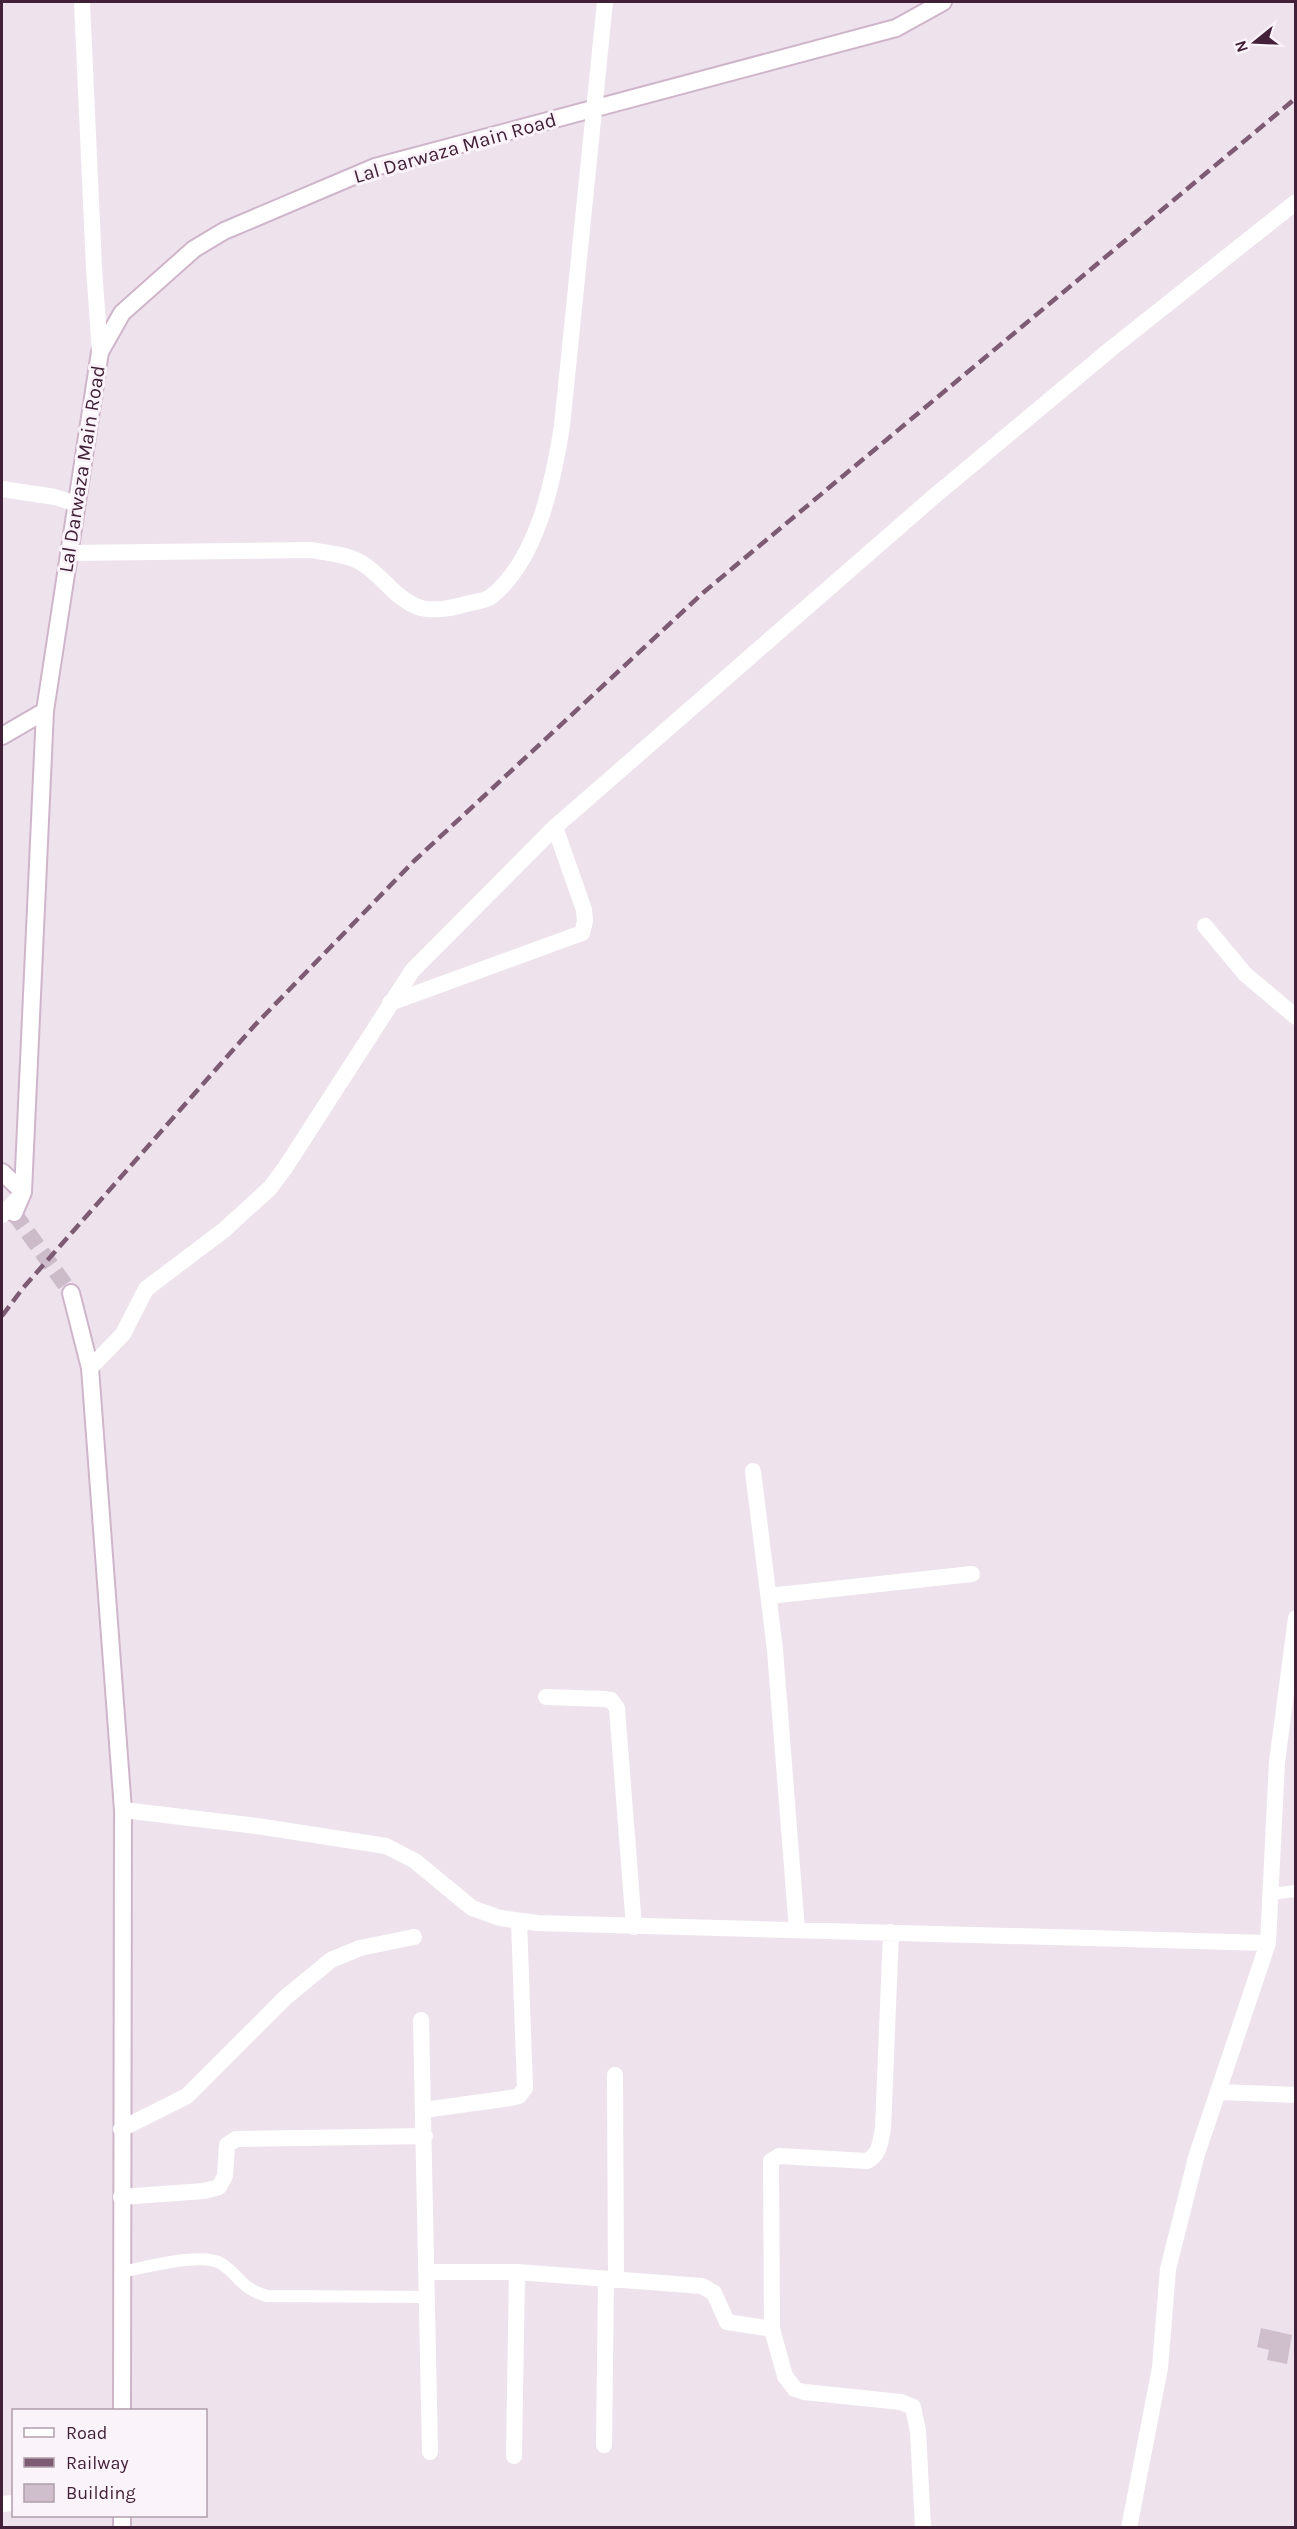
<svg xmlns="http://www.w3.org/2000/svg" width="1297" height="2529" viewBox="0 0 1297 2529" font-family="Karla,sans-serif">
  <rect width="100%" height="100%" fill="#eee3ed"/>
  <path fill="#cfbfcd" d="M1261 2328 1292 2335 1287 2364 1267 2360 1269 2350 1257 2347Z"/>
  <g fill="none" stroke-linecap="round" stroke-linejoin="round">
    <path stroke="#ccbcc9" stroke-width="16" stroke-dasharray="16 8" stroke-linecap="butt" d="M14 1213 71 1293"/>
    <g stroke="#cfb5ca" stroke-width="20">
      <path id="secondary" d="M2 736 45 711 100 352 122 313 194 249 224 231 375 167 896 28 943 2
        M2 1172 23 1192 14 1213
        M23 1192 45 711
        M71 1293 90 1368 123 1810 122 2410
        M122 2516V2528"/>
    </g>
    <path stroke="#fff" stroke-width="12" d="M1271 1894 1296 1891
      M121 2272C144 2268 203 2251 222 2264 242 2278 240 2288 267 2296L427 2297"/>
    <path stroke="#fff" stroke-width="16" d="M2 489 55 497 77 504
      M69 553 311 550C327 553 345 554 360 562 382 574 395 600 421 608 435 611 453 608 466 604 474 602 486 601 492 596 538 558 553 482 562 426L605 2
      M1205 926 1245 974 1296 1017
      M390 1003 582 933 585 921 584 910 555 827
      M2 1215 21 1195
      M90 1368 123 1334 146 1289 224 1230 270 1188 285 1168 412 971 555 827 931 499 1112 348 1296 202
      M753 1471 775 1650 797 1930
      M769 1596 972 1574
      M546 1697 604 1699 611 1700 617 1708 634 1927
      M123 1810 257 1826 386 1846 415 1861 472 1908 500 1918 537 1923 1268 1943
      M891 1932 883 2129C880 2142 880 2155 867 2161L779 2156 771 2161 772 2329 785 2376 795 2389 804 2392 901 2402 913 2407 918 2431 923 2528
      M421 2020 430 2452
      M615 2075 616 2280
      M1218 2092 1296 2095
      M424 2110 511 2098 519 2096 525 2088 519 1921
      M121 2129 187 2096 286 1997 331 1960 360 1948 414 1937
      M121 2197 204 2191 219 2187 225 2176 227 2145 236 2139 425 2136
      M427 2272H517L702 2286 714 2293 727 2322 772 2329
      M604 2445 606 2279
      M514 2456 517 2272
      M2 2504 14 2503
      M1129 2528 1160 2368 1168 2269 1197 2154 1268 1943 1277 1762 1296 1618"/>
    <path stroke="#fff" stroke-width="16" d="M82 2 94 268 100 352"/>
    <use href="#secondary" stroke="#fff" stroke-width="16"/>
    <path stroke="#7d5b73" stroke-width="4.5" stroke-dasharray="12 6" stroke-linecap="butt" d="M2 1316 23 1288 255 1025 414 861 704 592 1296 98"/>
  </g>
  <g text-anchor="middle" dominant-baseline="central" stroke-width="6" stroke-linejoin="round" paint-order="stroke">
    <g font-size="20" fill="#422038" stroke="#faf4fa">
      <text transform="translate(455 148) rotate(-16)">Lal Darwaza Main Road</text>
      <text transform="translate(82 469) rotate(-81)">Lal Darwaza Main Road</text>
    </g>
  </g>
  <rect width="1297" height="2529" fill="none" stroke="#422038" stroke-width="6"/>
  <rect x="12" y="2409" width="195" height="108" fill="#faf4fa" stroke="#b09fac" stroke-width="1.5"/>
  <rect x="24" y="2428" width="30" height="9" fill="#ffffff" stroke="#b09fac" stroke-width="1.5"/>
  <text x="66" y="2439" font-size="18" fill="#422038">Road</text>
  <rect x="24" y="2458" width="30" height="9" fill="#7d5b73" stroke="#b09fac" stroke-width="1.5"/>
  <text x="66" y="2469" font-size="18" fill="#422038">Railway</text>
  <rect x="24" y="2484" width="30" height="18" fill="#cfbfcd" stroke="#b09fac" stroke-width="1.5"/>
  <text x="66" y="2499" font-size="18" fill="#422038">Building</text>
  <g transform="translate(1255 42) rotate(252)" stroke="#faf4fa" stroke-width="4.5" paint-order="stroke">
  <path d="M0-4.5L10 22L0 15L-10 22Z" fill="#422038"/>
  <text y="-9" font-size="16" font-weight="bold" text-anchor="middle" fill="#422038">N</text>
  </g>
</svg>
